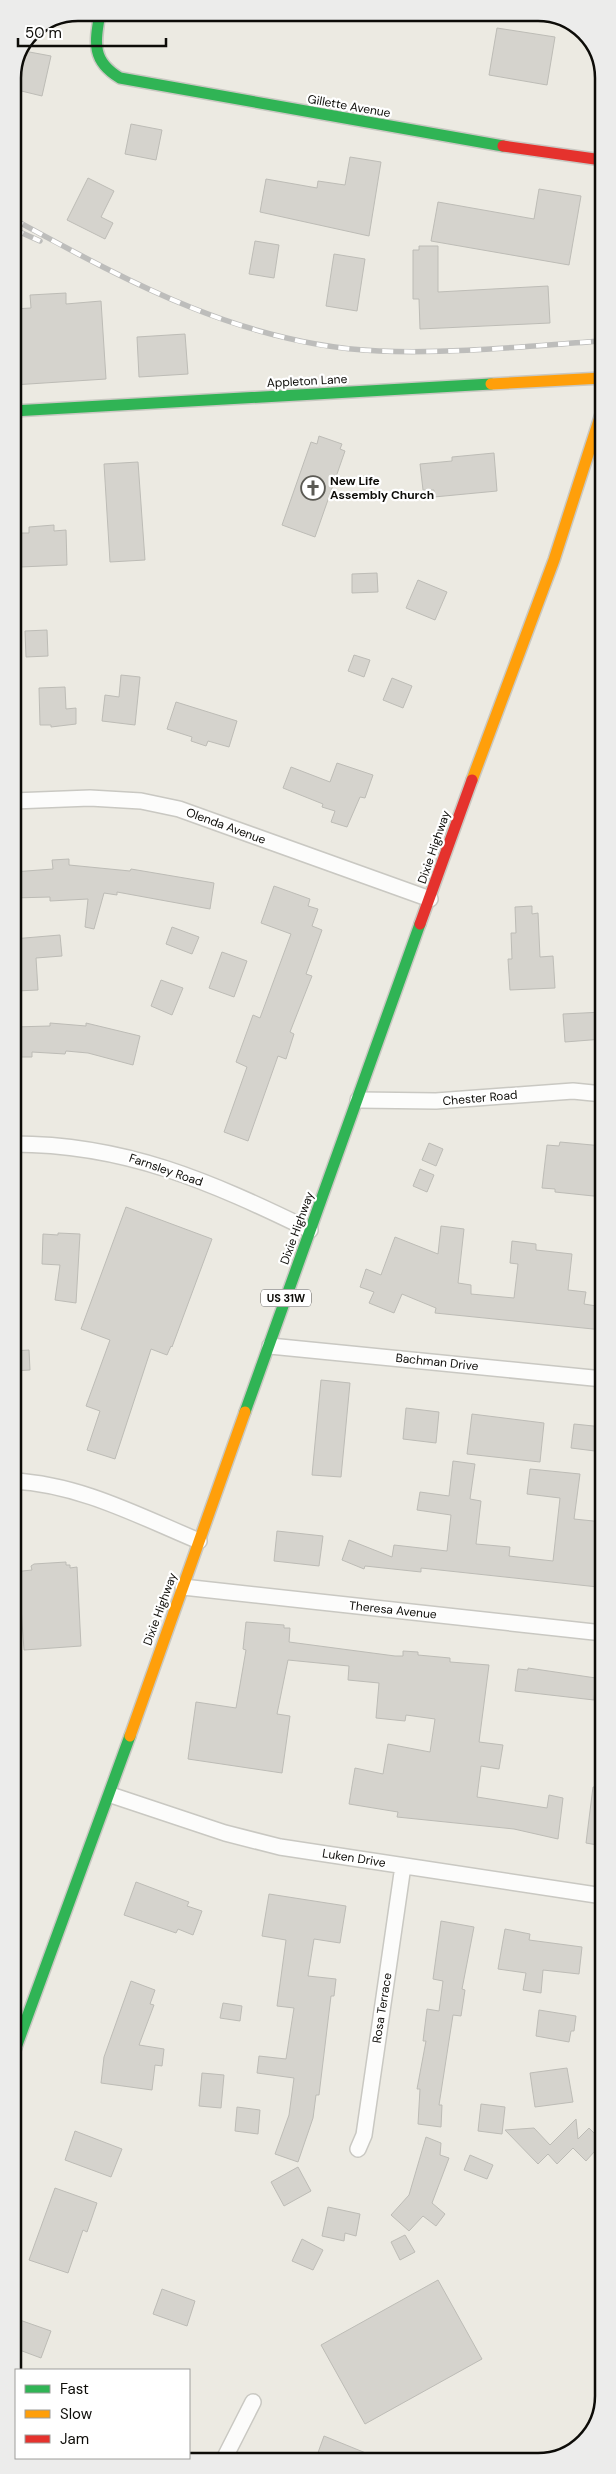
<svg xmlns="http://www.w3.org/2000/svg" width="616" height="2474" viewBox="0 0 616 2474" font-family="'DM Sans',sans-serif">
  <rect width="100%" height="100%" fill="#eceae2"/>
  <path fill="#d5d3cd" stroke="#bdbcb6" d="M497 28 555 37 547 85 489 75Z
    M24 51 51 56 42 96 13 89 12 78Z
    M131 124 162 130 156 160 125 154Z
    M350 157 381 162 369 236 260 212 266 179 317 188 318 181 345 185Z
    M88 178 114 191 101 217 113 223 105 239 67 220Z
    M539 189 581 196 569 265 431 241 438 202 534 219Z
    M255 241 279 245 274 278 249 274Z
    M419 246H438V292L548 286 550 323 420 329 419 299H413V250H419Z
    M334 254 365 259 357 311 326 306Z
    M66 293V304L101 301 106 379 13 385V309L31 308 30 295Z
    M185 334 188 374 139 377 137 337Z
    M319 436 342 444 340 449 345 451 315 537 282 525 311 442 317 444Z
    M494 453 497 491 434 497V490H423L420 464 452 461V457Z
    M138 462 145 560 110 562 104 464Z
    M54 525V531L66 530 67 565 20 567 19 533H29V527Z
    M377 573 378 592 352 593V574Z
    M418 580 447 592 435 620 406 608Z
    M47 630 48 656 26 657 25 631Z
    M354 655 370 660 364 677 348 671Z
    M121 675 140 677 135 725 102 721 105 695 119 697Z
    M392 678 412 686 403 708 383 700Z
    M65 687 66 709 76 708V724L51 727V725H40L39 688Z
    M176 702 237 721 229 747 208 741 206 746 191 741 192 737 167 729Z
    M337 763 373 775 365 798 360 797 347 827 331 822 335 811 322 807 323 804 283 788 291 767 330 782Z
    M69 859V865L130 871 131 869 214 883 210 909 117 892V895L104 893 94 929 85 927 88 899 50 901V897L13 898V872L53 869 52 860Z
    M274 886 310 899 308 906 318 909 312 926 322 930 306 974 312 976 290 1032 294 1034 286 1059 278 1056 248 1141 224 1132 247 1067 236 1062 253 1015 260 1018 291 934 261 923Z
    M532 906V914L538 913 540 957 553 956 555 988 510 990 508 959H512L511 933H516L515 907Z
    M172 927 199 937 192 954 166 944Z
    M60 935 62 956 36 958 38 990 16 991 13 939Z
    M222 952 247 961 234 997 209 988Z
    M161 980 183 988 172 1015 151 1006Z
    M603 1012V1039L565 1042 563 1014Z
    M50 1023 86 1026V1023L140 1036 133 1065 88 1053 66 1051 65 1054 32 1052V1057H17V1053H13V1027L50 1026Z
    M560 1142 603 1146V1197L555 1192V1189L542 1188 547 1145 559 1146Z
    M429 1143 443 1149 436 1166 422 1160Z
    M420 1169 434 1175 427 1192 413 1186Z
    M126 1207 212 1239 172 1347 171 1346 167 1355 151 1349 115 1459 87 1450 100 1411 86 1406 110 1340 81 1329Z
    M441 1226 464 1229 458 1283 471 1285V1294L514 1298 518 1264 510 1263 512 1241 536 1244V1250L572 1254 568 1290 586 1292 584 1304 603 1307V1330L435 1313 436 1308 402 1294 394 1313 369 1303 374 1292 360 1287 366 1269 381 1275 395 1237 438 1254Z
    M58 1233 80 1234 76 1303 55 1300 60 1265 42 1264 43 1234 58 1235Z
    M29 1350 30 1370 13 1371V1351Z
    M321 1380 350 1383 341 1477 312 1475Z
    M406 1408 439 1412 436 1443 403 1439Z
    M472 1414 544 1423 540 1462 467 1454Z
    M574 1424 603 1427V1452L571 1448Z
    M453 1461 475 1464 470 1499 481 1501 476 1544 510 1547 509 1556 553 1561 560 1498 527 1494 530 1469 580 1474 574 1519 603 1522 598 1587 421 1568V1572L365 1566 364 1569 342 1560 349 1540 392 1557 394 1545 447 1551 451 1515 417 1510 420 1492 449 1496Z
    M277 1531 323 1536 319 1566 274 1561Z
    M66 1562V1565H70V1568L77 1567 81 1646 24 1650 21 1607H13V1572L32 1570 31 1566 34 1564Z
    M246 1622 284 1625V1628H290L289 1642 395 1656H403V1651L418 1652V1655L450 1658V1662L489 1665 479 1742 503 1745 499 1769 481 1766 477 1797 547 1808 549 1795 563 1798 558 1839 514 1829 397 1817 398 1812 349 1804 355 1768 383 1774 388 1744 430 1752 435 1719 406 1715 405 1721 376 1718 379 1683 348 1680 349 1666 288 1660 277 1714 290 1716 282 1773 188 1759 196 1702 236 1708 246 1650 243 1649Z
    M528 1668 596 1678 594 1700 515 1691 518 1669 528 1670Z
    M593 1787H603V1846L586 1843Z
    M136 1882 189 1902 187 1906 202 1911 193 1935 178 1929 176 1933 124 1915Z
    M269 1894 346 1906 340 1943 314 1939 308 1976 336 1979 334 1996H331L319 2095H316L313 2118 298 2162 275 2154 289 2115 294 2078 257 2073 259 2056 286 2059 294 2008 277 2006 286 1940 262 1936Z
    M441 1921 474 1927 462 1989 465 1990 461 2016 453 2015 439 2105H442L441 2127 418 2124 420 2089H417L426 2041H423L427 2009 439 2011 443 1981 433 1979Z
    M505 1929 530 1934 529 1940 582 1947 579 1974 543 1970 541 1993 523 1990 526 1973 498 1969Z
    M131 1981 155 1990 150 2004 154 2005 139 2045 164 2049 162 2066 155 2065 152 2090 101 2083 104 2057Z
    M223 2003 242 2006 240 2021 220 2018Z
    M539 2010 576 2016 574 2031H571L569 2042 536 2036Z
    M567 2068 573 2102 535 2107 530 2073Z
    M202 2073 224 2075 221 2108 199 2106Z
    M481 2104 505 2107 502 2134 478 2131Z
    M237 2107 260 2110 258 2134 235 2131Z
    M576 2119 578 2139 589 2128 603 2142 586 2161 573 2148 557 2164 548 2154 538 2164 505 2130 534 2128 550 2145Z
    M75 2131 122 2149 111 2177 65 2160Z
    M426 2137 441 2143 440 2155 449 2158 432 2203 445 2214 436 2226 423 2216 409 2231 391 2215 409 2195Z
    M470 2155 493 2165 487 2179 464 2170Z
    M298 2167 311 2191 284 2206 271 2182Z
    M55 2188 97 2203 87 2232 83 2230 68 2273 29 2260Z
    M328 2207 360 2214 356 2236 345 2233 344 2241 322 2236Z
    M405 2235 415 2252 400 2260 391 2242Z
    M302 2239 323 2250 313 2270 292 2261Z
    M438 2280 482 2359 365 2424 321 2345Z
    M162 2289 195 2301 187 2326 153 2314Z
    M14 2318 51 2331 41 2358 14 2348Z
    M324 2436 383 2460V2461H315Z"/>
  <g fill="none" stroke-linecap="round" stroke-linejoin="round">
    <g stroke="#c9c8c2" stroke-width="18">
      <path id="street" d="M13 801 90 798 141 801 179 809 430 899
        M358 1100 436 1101 573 1091 603 1094
        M13 1144C126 1144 211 1182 310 1230
        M270 1346 603 1379
        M13 1481C79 1484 139 1516 199 1541
        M183 1587 603 1633
        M111 1795 225 1833 280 1847 603 1896
        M358 2149 364 2135 403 1866
        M223 2461 253 2402"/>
    </g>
    <g stroke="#c9c8c2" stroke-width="14">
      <path id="fast" d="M100 13C95 42 91 61 120 78L503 146
        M13 411 491 384
        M245 1412 420 924
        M14 2053 130 1736"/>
    </g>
    <g stroke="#c9c8c2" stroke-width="14">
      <path id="slow" d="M491 384 602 378
        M472 780 554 560 602 411
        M130 1736 245 1412"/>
    </g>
    <g stroke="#c9c8c2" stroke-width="14">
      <path id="jam" d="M503 146 602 160
        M420 924 472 780"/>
    </g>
    <use href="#street" stroke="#fcfcfb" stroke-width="15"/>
    <use href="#fast" stroke="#30b455" stroke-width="11"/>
    <use href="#slow" stroke="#ff9f0a" stroke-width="11"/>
    <use href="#jam" stroke="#e5322d" stroke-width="11"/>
    <g stroke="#bdbdbb" stroke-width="5.5">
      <path id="rail" d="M13 219C129 282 243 345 379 351 454 354 528 346 602 341
        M13 229 40 241"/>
    </g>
    <use href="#rail" stroke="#fff" stroke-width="4" stroke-dasharray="11" stroke-linecap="butt"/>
  </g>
  <defs>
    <g id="church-ring" transform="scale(1.25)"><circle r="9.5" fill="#fff" stroke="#5b5a54" stroke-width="1.5"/><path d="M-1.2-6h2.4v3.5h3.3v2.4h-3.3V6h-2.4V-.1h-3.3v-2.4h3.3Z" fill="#5b5a54"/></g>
  </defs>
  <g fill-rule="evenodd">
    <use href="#church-ring" x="313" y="488"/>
  </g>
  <g text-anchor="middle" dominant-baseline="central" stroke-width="4.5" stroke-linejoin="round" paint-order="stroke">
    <rect fill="#fff" stroke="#565552" stroke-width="1" x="261" y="1289.5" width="50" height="17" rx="4"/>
    <g font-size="11" font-weight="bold" fill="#0d0c08">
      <text x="286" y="1298">US 31W</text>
    </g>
    <g font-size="12" fill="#0d0c08" stroke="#fff">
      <text transform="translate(349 106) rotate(10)">Gillette Avenue</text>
      <text transform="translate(307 381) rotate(-3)">Appleton Lane</text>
      <text transform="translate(226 826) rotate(20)">Olenda Avenue</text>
      <text transform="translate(434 847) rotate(-71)">Dixie Highway</text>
      <text transform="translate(480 1098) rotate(-5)">Chester Road</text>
      <text transform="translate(166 1170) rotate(19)">Farnsley Road</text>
      <text transform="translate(297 1228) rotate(-70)">Dixie Highway</text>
      <text transform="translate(437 1362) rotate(6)">Bachman Drive</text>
      <text transform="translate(160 1609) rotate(-70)">Dixie Highway</text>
      <text transform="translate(393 1610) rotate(6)">Theresa Avenue</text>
      <text transform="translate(354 1858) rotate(9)">Luken Drive</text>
      <text transform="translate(382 2008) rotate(-81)">Rosa Terrace</text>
    </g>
    <g font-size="12" font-weight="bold" fill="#0d0c08" stroke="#fff" text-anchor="start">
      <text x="330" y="481">New Life<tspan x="330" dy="14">Assembly Church</tspan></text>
    </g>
  </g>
  <path d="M0 0H616V2474H0ZM78 21H538A57 57 0 0 1 595 78V2396A57 57 0 0 1 538 2453H78A57 57 0 0 1 21 2396V78A57 57 0 0 1 78 21Z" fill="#ececeb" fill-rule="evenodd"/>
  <path fill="none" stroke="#0d0c08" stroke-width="2.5" d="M78 21H538A57 57 0 0 1 595 78V2396A57 57 0 0 1 538 2453H78A57 57 0 0 1 21 2396V78A57 57 0 0 1 78 21Z"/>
  <rect x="15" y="2369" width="175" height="90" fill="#ffffff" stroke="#9e9e9c"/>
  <rect x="25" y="2385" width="25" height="8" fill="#30b455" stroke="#9e9e9c"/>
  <text x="60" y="2394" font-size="15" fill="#0d0c08">Fast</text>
  <rect x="25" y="2410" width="25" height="8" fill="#ff9f0a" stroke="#9e9e9c"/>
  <text x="60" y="2419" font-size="15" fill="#0d0c08">Slow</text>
  <rect x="25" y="2435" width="25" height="8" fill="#e5322d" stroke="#9e9e9c"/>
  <text x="60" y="2444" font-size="15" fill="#0d0c08">Jam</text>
  <path d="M18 38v8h148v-8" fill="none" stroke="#0d0c08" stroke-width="2.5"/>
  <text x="25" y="38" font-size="15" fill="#0d0c08" stroke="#ffffff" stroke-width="4" paint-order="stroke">50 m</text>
</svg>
